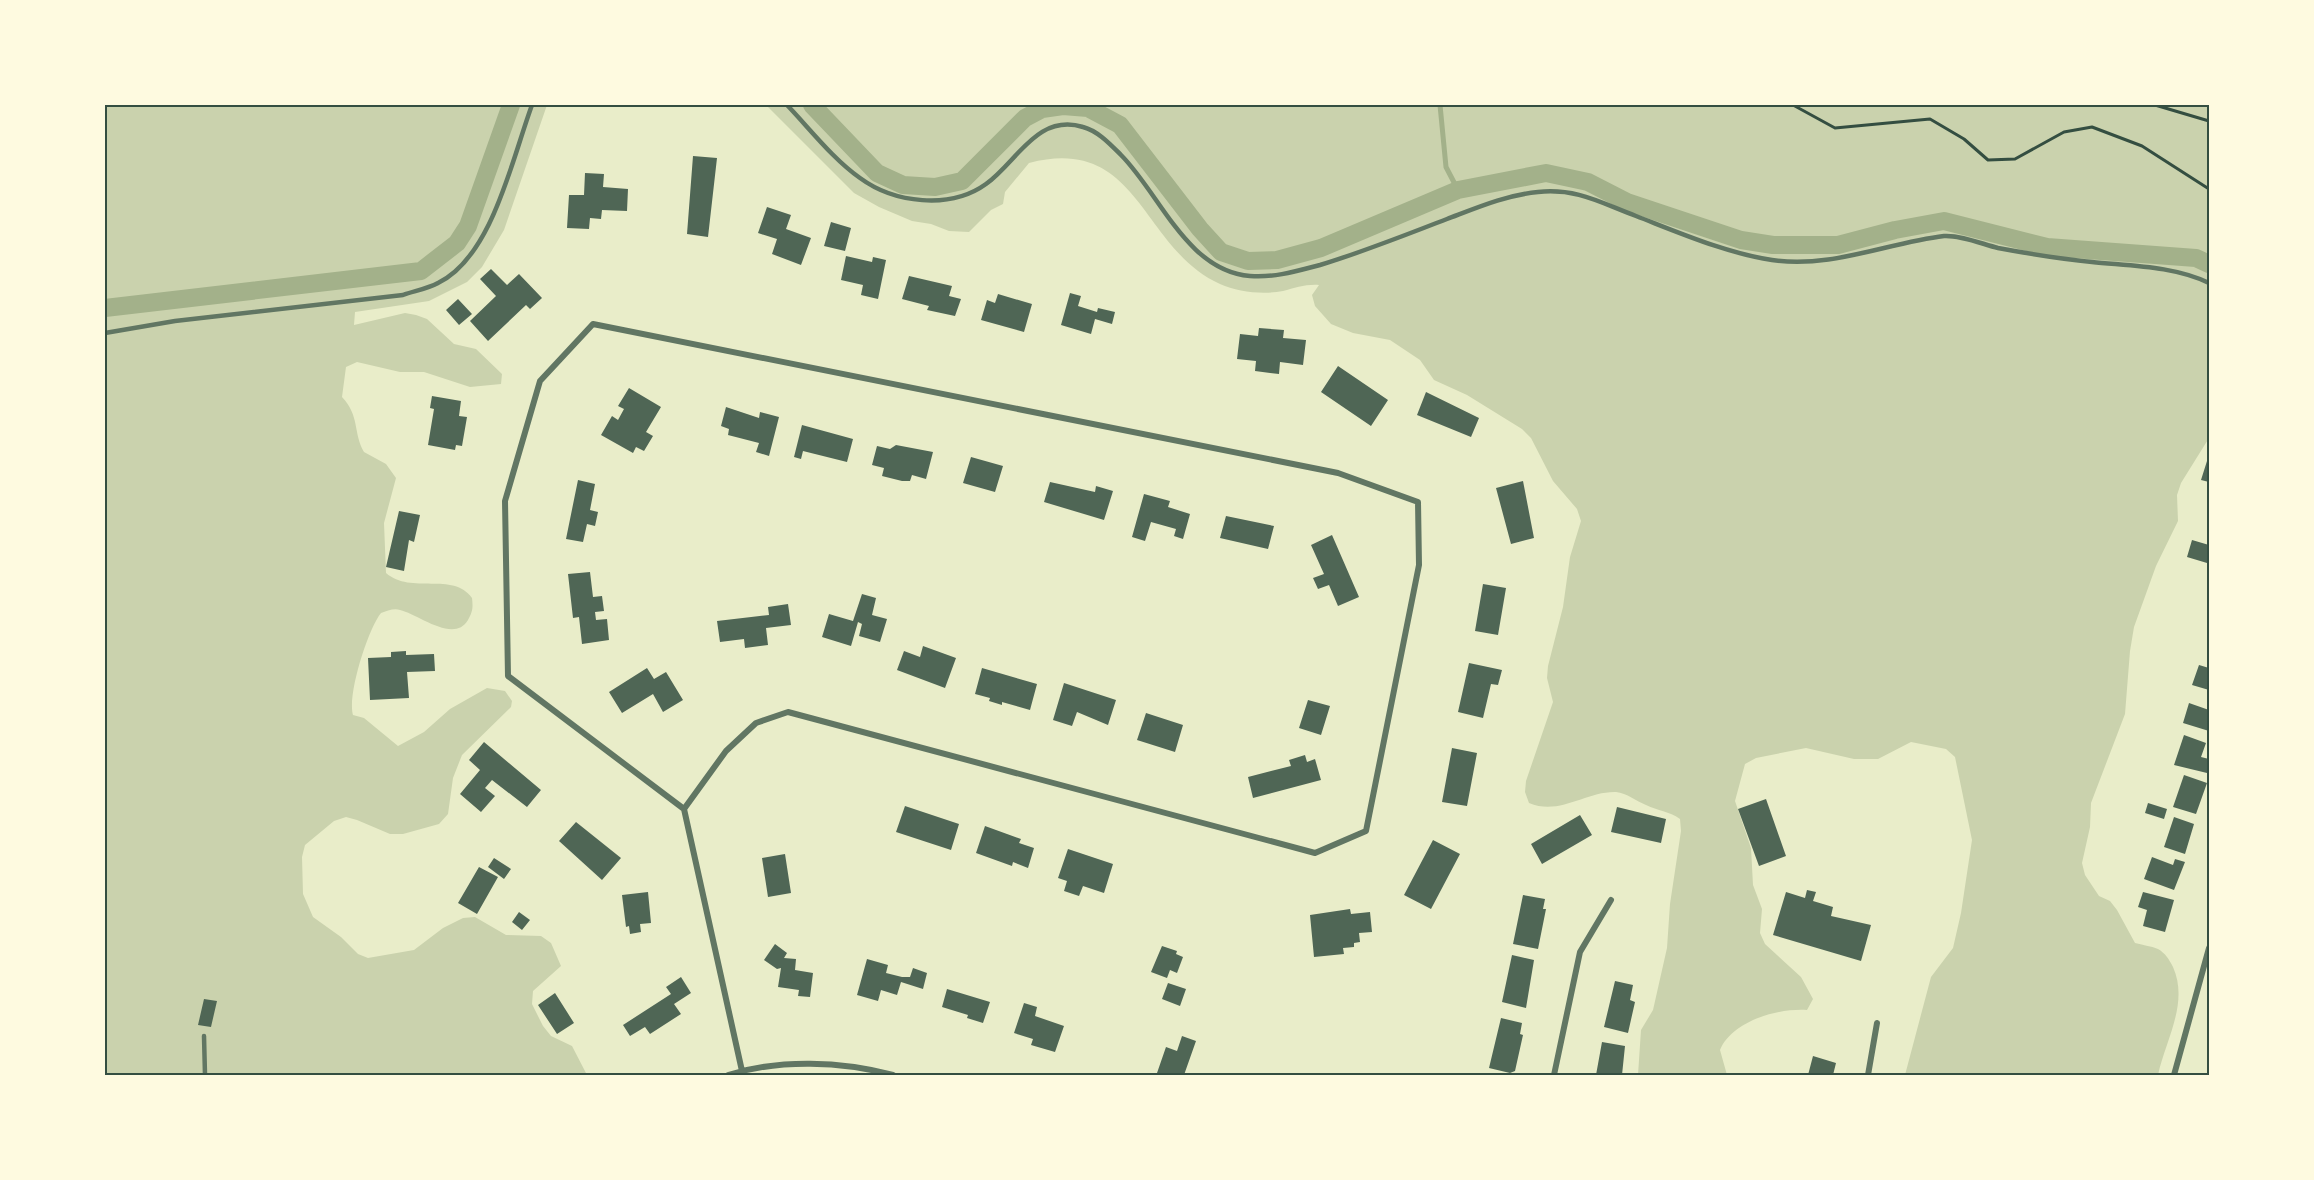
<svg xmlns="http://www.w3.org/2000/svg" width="2314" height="1180" viewBox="0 0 2314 1180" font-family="Roboto,sans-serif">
  <rect width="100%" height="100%" fill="#e9edc9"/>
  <path fill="#cad2ad" d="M105 105H547L504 230 482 267 467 282 429 301 355 312 354 325 405 313 416 315 427 319 454 344 476 349 502 374 501 384 470 387 424 372H400L357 362 346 367 342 397C360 416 353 433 364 452L386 464 396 478 384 523 386 573C411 595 453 571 472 598 473 607 473 611 468 620 454 644 418 614 400 610 394 608 387 611 381 613 368 629 347 695 353 715L364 718 398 746 424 732 450 709 487 688 505 691 512 701 511 707 462 755 453 778 448 814 439 824 403 834H390L357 820 346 817 334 821 305 845 302 857 303 894 313 917 341 937 358 954 368 958 414 950 443 928 463 918 475 917 506 935 541 936 551 943 561 966 533 991 532 1004 543 1026 551 1036 572 1046 587 1075H105Z
    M766 105H2209V438L2181 483 2177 495 2178 521 2156 566 2134 627 2130 651 2125 714 2091 803 2090 827 2082 863 2085 875 2099 896 2110 901 2117 910 2135 943C2142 945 2151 946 2158 949 2165 953 2169 959 2173 967 2189 1003 2166 1039 2158 1075H1905L1931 977 1953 948 1961 913 1972 840 1955 757 1946 749 1911 742 1878 759H1854L1806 748 1756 758 1745 764 1735 801 1751 848 1753 885 1762 909 1760 933 1765 944 1801 977 1813 999 1807 1010C1778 1008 1732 1021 1720 1050L1727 1075H1638L1641 1030 1653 1010 1667 948 1670 904 1681 831 1680 819C1669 811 1658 811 1646 805 1636 801 1627 793 1616 792 1586 791 1560 816 1529 803L1525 792 1526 781 1553 702 1547 678 1548 666 1563 607 1570 557 1581 521 1577 509 1553 481 1531 438 1522 429 1467 395 1434 380 1420 360 1390 340 1353 333 1331 324 1315 306 1312 295 1319 285C1306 284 1295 288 1283 291 1263 295 1238 292 1220 284 1140 248 1140 134 1029 163L1005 192 1003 204 991 210 969 232 949 231 931 224 912 221 879 207 854 193Z"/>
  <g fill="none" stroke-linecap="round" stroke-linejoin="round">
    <path stroke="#a3b18a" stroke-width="5" d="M1440 105 1446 167 1458 190"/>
    <path stroke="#a3b18a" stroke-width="18" d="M812 105 877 173 903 185 935 187 962 181 1025 118 1042 109 1063 106 1088 108 1120 125 1200 229 1221 252 1248 261 1277 260 1321 248 1458 190 1546 173 1588 182 1627 202 1741 240 1773 245H1838L1895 230 1944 221 2047 247 2196 258 2209 264
      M105 308 421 271 457 243 468 226 511 105"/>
  </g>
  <path fill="#4f6655" d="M693 156 717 158 708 237 687 234Z
    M585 173 604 174 603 187 628 189 627 211 602 210 601 219 590 218 589 229 567 228 569 195H584Z
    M767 207 791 215 786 229 811 238 801 265 772 254 777 239 758 233Z
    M831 222 851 228 845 251 824 246Z
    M846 256 872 262 873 257 886 260 878 299 861 295 863 285 841 280Z
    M491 269 507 285 519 274 542 298 530 309 526 305 488 341 470 321 496 296 480 279Z
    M909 276 952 286 949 296 961 299 955 316 927 310 929 306 902 299Z
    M1070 293 1081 296 1078 306 1097 312 1098 308 1115 312 1112 324 1095 319 1091 334 1061 325Z
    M998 294 1032 304 1024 332 981 320 987 300 995 303Z
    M458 299 472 314 459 325 446 310Z
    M1259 328 1284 330 1283 338 1306 340 1303 365 1280 362 1279 374 1255 371 1256 361 1237 359 1240 334 1258 336Z
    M1338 366 1388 400 1371 426 1321 392Z
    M629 388 661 407 646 432 653 436 644 451 636 447 633 453 601 435 612 416 618 420 624 409 618 406Z
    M1426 392 1479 418 1471 437 1417 415Z
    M432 396 461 401 459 416 467 417 462 446 456 445 455 450 428 445 434 409 430 408Z
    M726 407 759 418 760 412 779 417 769 456 756 452 759 443 728 435 729 429 721 426Z
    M802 425 853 439 847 462 803 451 801 459 794 457Z
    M896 445 933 452 926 479 912 475 910 481H902L882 476 884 468 872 465 877 446 890 449Z
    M971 457 1003 466 995 492 963 483Z
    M2207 461H2209V482L2201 480Z
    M578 480 595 484 590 510 598 512 595 526 587 524 583 542 566 539Z
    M1523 481 1534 538 1511 544 1496 488Z
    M1050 482 1095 492 1096 486 1113 491 1104 520 1044 502Z
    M1144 494 1170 501 1168 507 1190 514 1183 539 1174 536 1176 529 1151 522 1145 541 1132 537Z
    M399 511 420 515 414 542 409 540 404 571 386 567Z
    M1226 516 1274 526 1268 549 1220 538Z
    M1332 535 1359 597 1338 606 1329 585 1318 589 1313 578 1324 574 1311 545Z
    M2192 540 2209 545 2207 563 2187 557Z
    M590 572 593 597 602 596 604 611 595 612 596 620 607 619 609 640 582 644 579 617 573 618 568 574Z
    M1483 584 1506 588 1498 635 1475 631Z
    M862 594 876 598 872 615 887 619 880 642 859 636 862 624 858 622 851 646 822 637 829 614 853 621Z
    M788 604 791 625 766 628 768 645 745 648 744 639 720 642 717 621 769 615 768 607Z
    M923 646 956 658 945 688 897 670 904 651 920 657Z
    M406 651V655L434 654 435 671 407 672 409 698 370 700 368 658 391 657V652Z
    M1469 663 1502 670 1498 685 1491 684 1483 718 1458 712Z
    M2199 665 2209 668V690L2192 685Z
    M647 668 654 679 666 672 683 700 663 712 653 694 622 713 609 692Z
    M982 668 1037 684 1030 710 1002 702V705L989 701 990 698 975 694Z
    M1064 683 1116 700 1108 725 1077 712 1072 726 1053 720Z
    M1308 700 1330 706 1321 735 1299 728Z
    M2189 703 2209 710V731L2183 723Z
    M1146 713 1183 725 1175 752 1137 740Z
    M2184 735 2206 743 2201 757 2209 759 2207 773 2174 765Z
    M484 742 541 790 527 807 492 780 485 788 495 796 481 812 460 794 480 770 469 760Z
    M1452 748 1477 753 1467 806 1442 802Z
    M1305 755 1307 762 1315 759 1321 780 1253 798 1248 777 1291 766 1289 760Z
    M2184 775 2207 783 2196 814 2173 807Z
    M1766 799 1786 856 1759 866 1738 809Z
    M2148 803 2167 809 2164 819 2145 813Z
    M905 806 959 824 951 850 896 832Z
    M1617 807 1666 819 1661 843 1611 832Z
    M1580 815 1592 835 1542 864 1531 844Z
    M2174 817 2194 824 2185 854 2164 847Z
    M576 822 621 858 602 880 559 841Z
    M985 826 1021 839 1019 843 1034 848 1028 868 1013 862 1012 866 976 853Z
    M1433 840 1460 854 1431 909 1404 895Z
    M1068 849 1113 864 1104 893 1083 886 1079 896 1064 891 1067 881 1058 878Z
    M785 854 791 893 768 897 762 858Z
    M2152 857 2173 865 2175 859 2185 862 2174 890 2144 879Z
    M494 858 511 869 504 879 488 867Z
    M479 867 498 877 477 914 458 903Z
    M1807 890 1816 892 1813 901 1833 907 1831 916 1871 925 1861 961 1773 935 1786 892 1805 898Z
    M648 892 651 923 640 924 641 932 630 934 629 926 626 927 622 895Z
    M2143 892 2174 900 2165 932 2143 926 2147 910 2138 907Z
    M1523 895 1545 899 1543 909H1546L1538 949 1513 944Z
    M1350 909 1351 914 1370 912 1372 932 1359 933 1360 942 1354 943V947L1343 948 1344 954 1314 957 1310 915Z
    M519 912 530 920 522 930 512 922Z
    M775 944 787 953 784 958 796 959 795 970 813 973 810 997 798 996 799 990 778 987 781 968 777 969 764 960Z
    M1162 946 1177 951 1176 954 1183 957 1177 973 1170 970 1167 978 1151 972Z
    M1512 955 1534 960 1526 1008 1502 1002Z
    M867 959 888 965 886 973 902 977H910L913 968 927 973 923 989 901 982 897 995 881 990 878 1001 857 995Z
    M681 977 691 993 674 1004 681 1014 650 1034 645 1027 630 1036 623 1025 671 994 666 987Z
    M1615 981 1633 985 1630 1000 1635 1002 1628 1033 1604 1027Z
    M1168 983 1186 989 1180 1006 1162 999Z
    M947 989 990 1002 983 1023 967 1018 968 1015 942 1007Z
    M555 993 574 1023 557 1034 538 1005Z
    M204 999 217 1001 211 1027 198 1025Z
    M1024 1003 1037 1007 1035 1016 1064 1026 1055 1052 1031 1045 1033 1039 1014 1033Z
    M1501 1018 1522 1023 1520 1034 1523 1035 1515 1071 1510 1073 1489 1068Z
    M1182 1036 1196 1041 1184 1075 1157 1073 1166 1047 1177 1051Z
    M1602 1042 1625 1046 1622 1075H1596Z
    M1813 1056 1836 1063 1833 1075H1808Z"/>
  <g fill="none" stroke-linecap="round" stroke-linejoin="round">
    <path stroke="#344e41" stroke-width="3" d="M1793 105 1835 128 1930 119 1964 139 1988 160 2015 159 2064 132 2092 127 2142 146 2209 189
      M2155 105 2209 121"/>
    <path stroke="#617663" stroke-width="4.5" d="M787 105C810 129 833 159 860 178 894 203 950 210 986 184 1017 162 1037 113 1083 127 1098 131 1110 144 1121 155 1160 194 1187 271 1250 276 1274 278 1297 271 1320 265 1363 252 1405 235 1447 219 1476 208 1506 195 1538 192 1577 188 1601 203 1636 216 1680 233 1726 253 1772 260 1830 269 1887 243 1944 236 1961 235 1982 244 1998 248 2030 254 2060 259 2092 262 2131 266 2174 266 2209 283
      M105 333 175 321 403 295C414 291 427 289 438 283 492 257 512 159 532 105
      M204 1036 205 1075"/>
    <path stroke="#617663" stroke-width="6" d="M684 809 726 751 756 723 788 712 1315 853 1366 831 1419 565 1418 502 1338 473 593 324 540 381 505 501 508 676 684 809 742 1071
      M728 1075C779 1059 841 1061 893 1075
      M1554 1075 1580 952 1611 900
      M1868 1075 1877 1023
      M2174 1075 2209 948"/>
  </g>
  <rect width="2314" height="1180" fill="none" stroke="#fefae0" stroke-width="213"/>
  <rect x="106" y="106" width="2102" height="968" fill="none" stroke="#344e41" stroke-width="2"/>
</svg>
